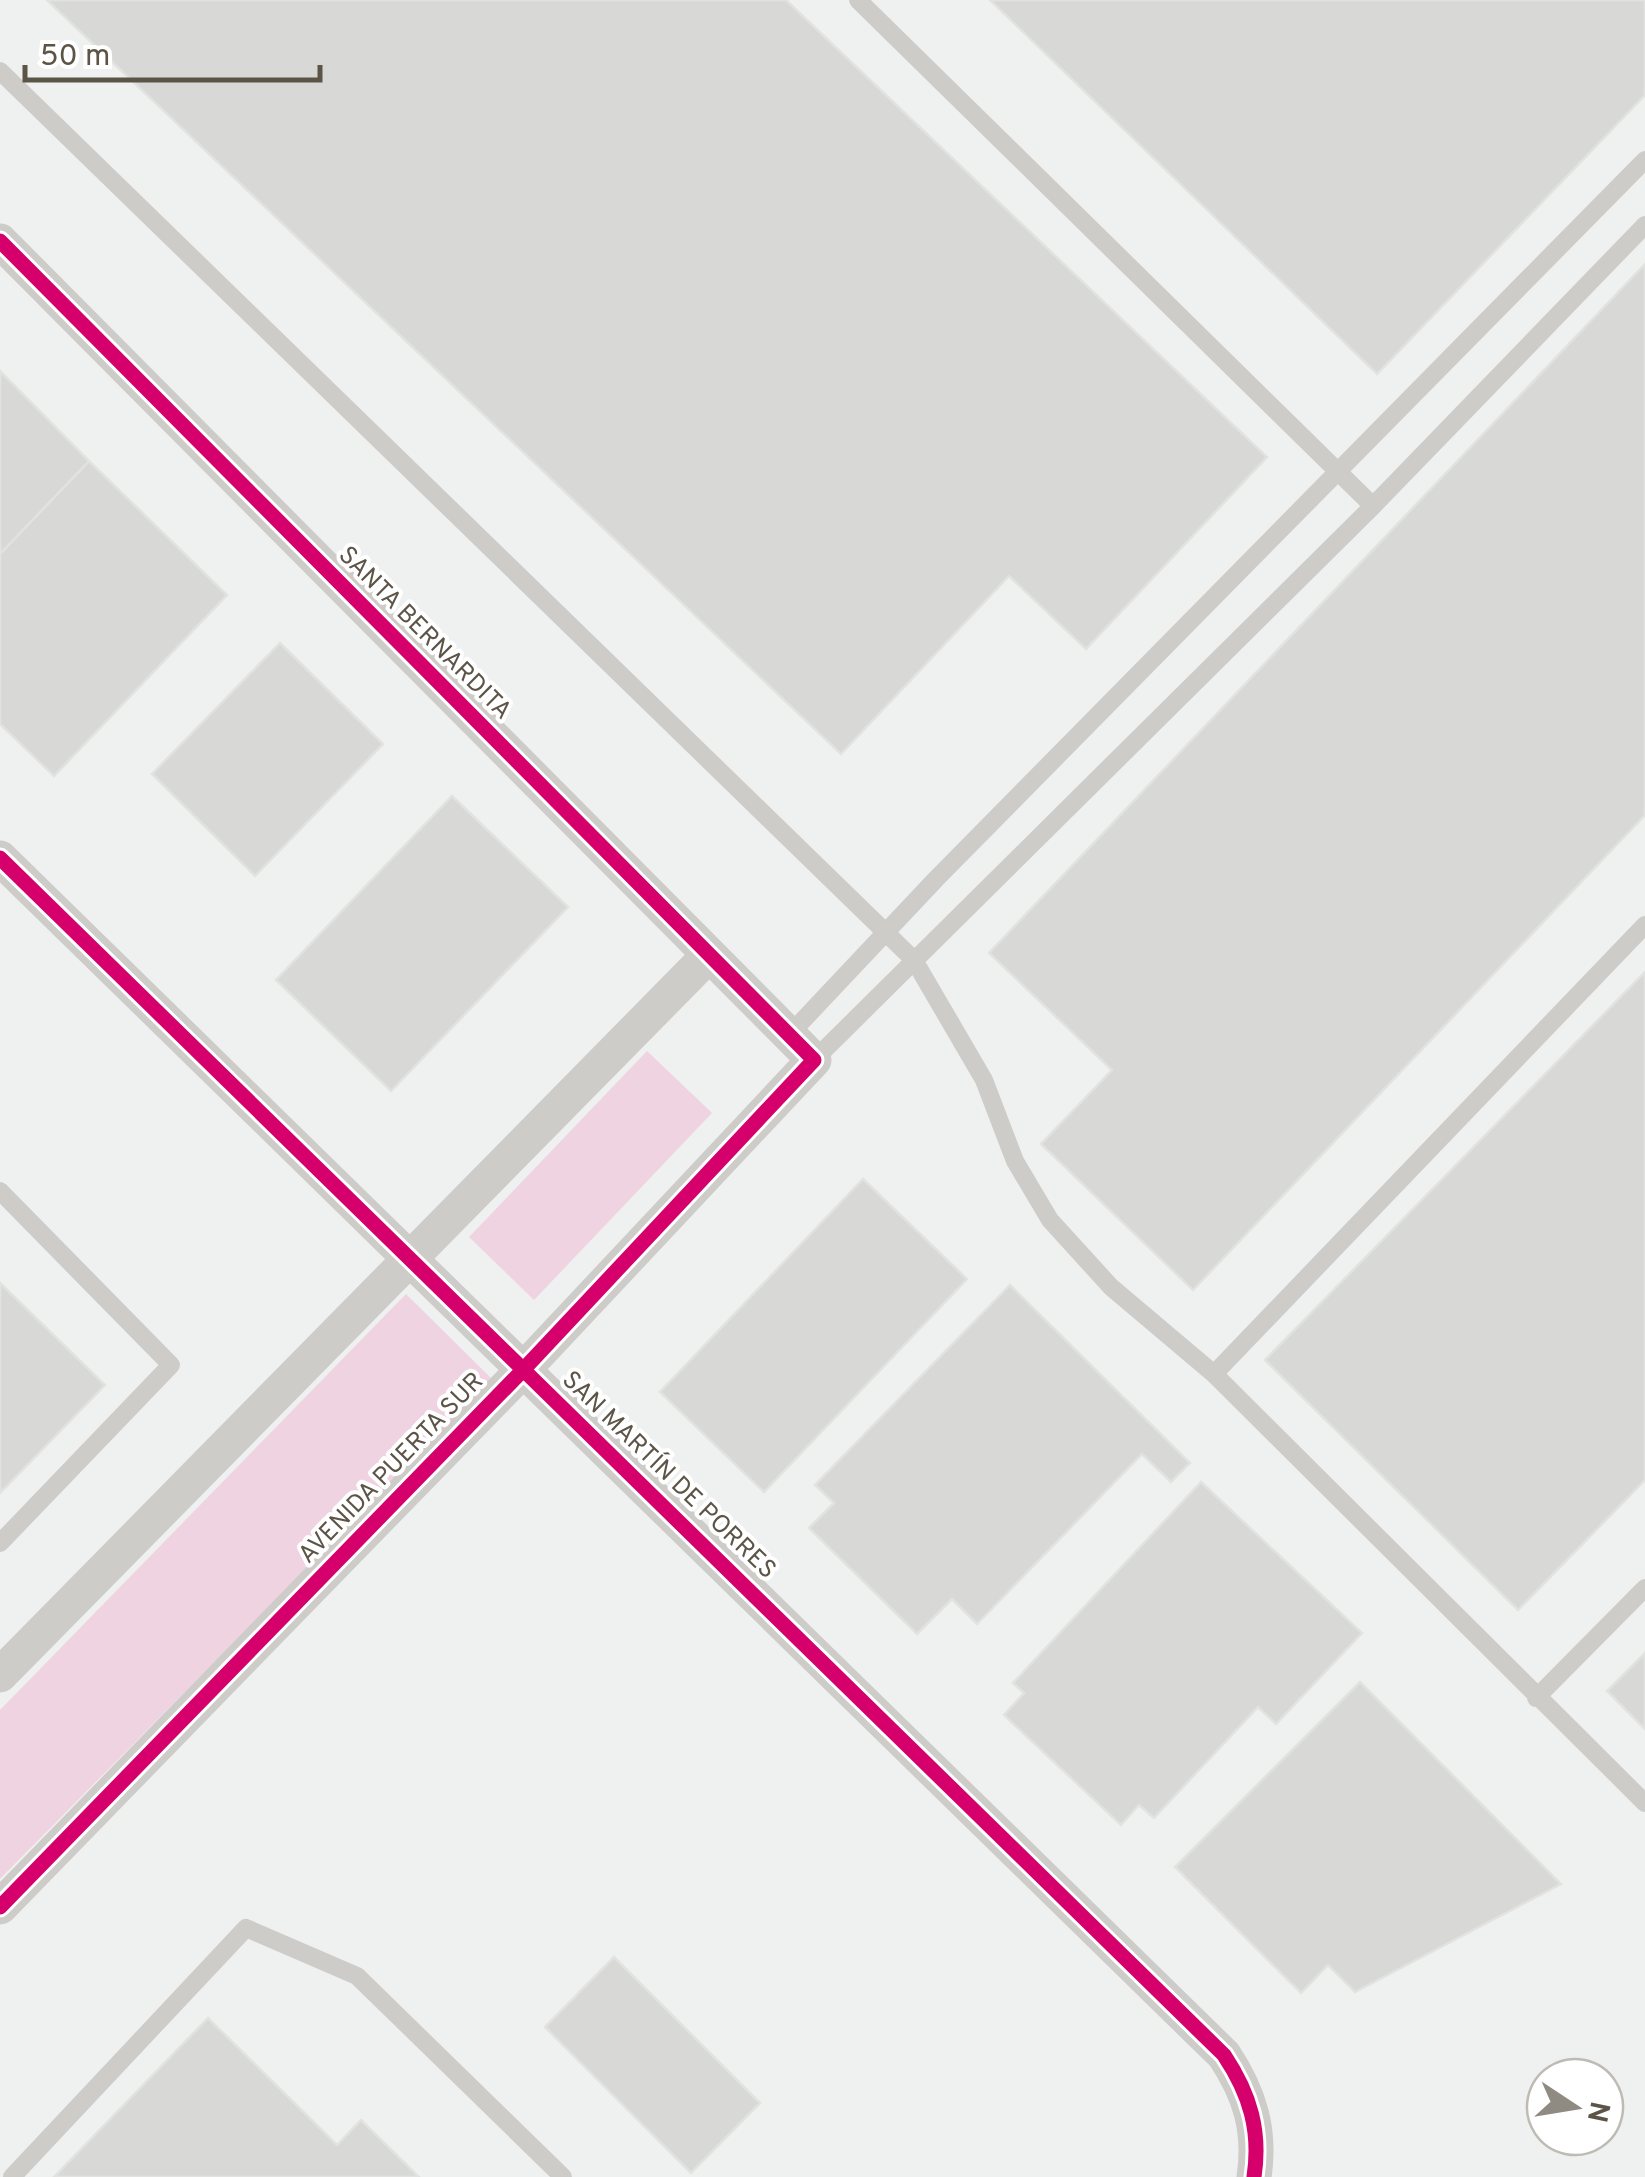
<svg xmlns="http://www.w3.org/2000/svg" width="1645" height="2177" viewBox="0 0 1645 2177" font-family="Overpass,sans-serif">
  <rect width="100%" height="100%" fill="#eff0f0"/>
  <path fill="#f0d3e0" d="M647 1051 712 1113 534 1300 469 1237Z
    M406 1294 493 1380 0 1879V1710Z"/>
  <path fill="#d8d9d7" stroke="#e2e2e1" stroke-width="2.5" d="M47 0H786L1267 457 1086 649 1009 576 841 754Z
    M990 0H1645V95L1377 374Z
    M1645 264V815L1193 1290 1041 1144 1112 1070 989 953Z
    M0 371 89 461 0 554Z
    M89 461 227 595 54 776 0 724V554Z
    M280 643 383 744 255 876 152 774Z
    M452 796 568 907 391 1091 276 980Z
    M1645 972V1480L1518 1610 1265 1360Z
    M863 1179 967 1279 764 1492 660 1392Z
    M0 1283 105 1385 0 1493Z
    M1010 1285 1190 1463 1171 1482 1142 1454 977 1624 952 1599 917 1634 809 1528 834 1503 815 1485Z
    M1201 1482 1362 1633 1276 1724 1258 1707 1154 1818 1139 1805 1121 1825 1004 1715 1024 1693 1013 1683Z
    M1645 1653V1729L1607 1691Z
    M1360 1682 1561 1884 1355 1992 1328 1965 1301 1993 1175 1867Z
    M614 1957 760 2103 691 2173 545 2027Z
    M208 2018 337 2145 361 2120 419 2177H54Z"/>
  <g fill="none" stroke-linecap="round" stroke-linejoin="round">
    <path stroke="#ceccc9" stroke-width="18" d="M858 0 1373 506
      M0 71 914 960 984 1080 1015 1161 1050 1220 1111 1287 1214 1374 1645 1803
      M789 1035 936 879 1645 160
      M814 1060 1373 506 1645 225
      M0 1191 171 1365 0 1543
      M1214 1374 1645 925
      M1536 1698 1645 1588
      M12 2177 246 1928 357 1976 563 2177"/>
    <path stroke="#ceccc9" stroke-width="35" d="M0 241 814 1060 523 1370 0 1907
      M0 858 1224 2055C1250 2094 1261 2131 1254 2177
      M0 1675 708 956"/>
    <g stroke="#fff" stroke-width="21">
      <path id="cycleway" d="M0 241 814 1060 523 1370 0 1907
        M0 858 1224 2055C1250 2094 1261 2131 1254 2177"/>
    </g>
    <use href="#cycleway" stroke="#d6006c" stroke-width="15"/>
  </g>
  <g text-anchor="middle" dominant-baseline="central" stroke-width="8" stroke-linejoin="round" paint-order="stroke">
    <g font-size="25" fill="#5c5446" stroke="#fff">
      <text transform="translate(424 634) rotate(45)">SANTA BERNARDITA</text>
      <text transform="translate(392 1469) rotate(-46)">AVENIDA PUERTA SUR</text>
      <text transform="translate(668 1476) rotate(44)">SAN MARTÍN DE PORRES</text>
    </g>
  </g>
  <g transform="translate(1575 2107) rotate(102)"><circle r="48" fill="#ffffff" stroke="#bebbb5" stroke-width="2.5"/>
  <path d="M0-8L18 38L0 25L-18 38Z" fill="#8f8b82"/>
  <text y="-15" font-size="28" font-weight="bold" text-anchor="middle" fill="#5c5446">N</text>
  </g>
  <path d="M25 65v15h295v-15" fill="none" stroke="#5c5446" stroke-width="5"/>
  <text x="40" y="65" font-size="30" fill="#5c5446" stroke="#ffffff" stroke-width="8" paint-order="stroke">50 m</text>
</svg>
